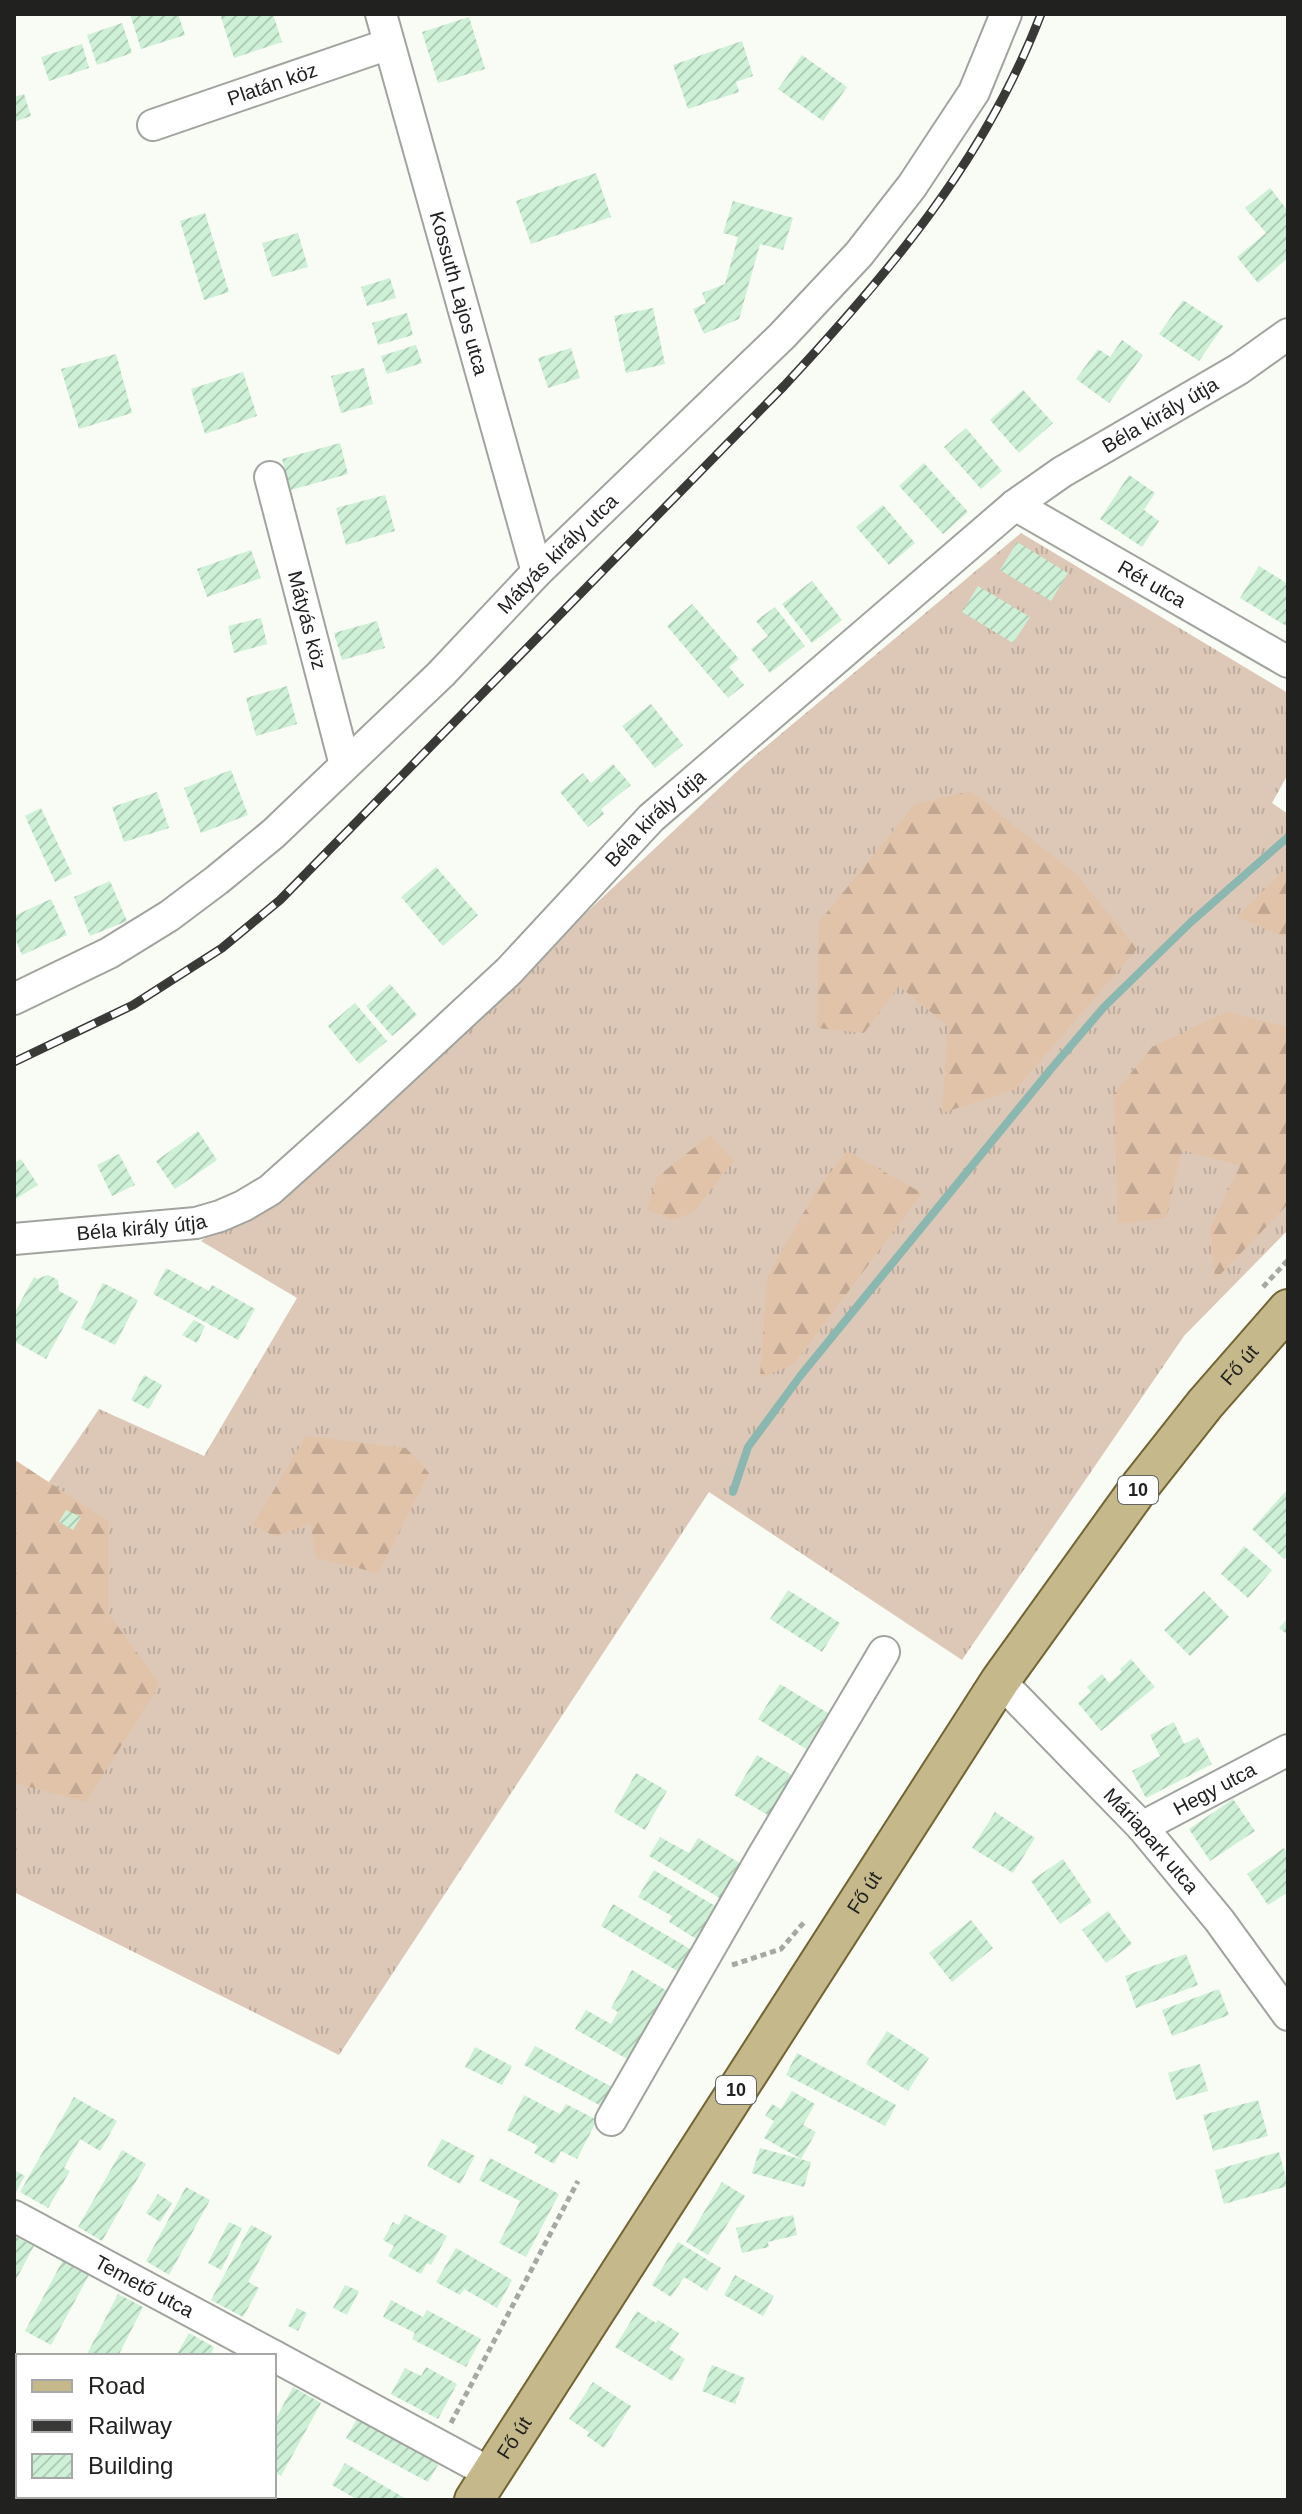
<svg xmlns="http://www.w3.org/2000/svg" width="1302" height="2514" viewBox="0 0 1302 2514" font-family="Arial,sans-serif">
  <defs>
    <pattern id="grass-tufts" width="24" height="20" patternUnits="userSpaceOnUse" patternTransform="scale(2)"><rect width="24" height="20" fill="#ddc8b7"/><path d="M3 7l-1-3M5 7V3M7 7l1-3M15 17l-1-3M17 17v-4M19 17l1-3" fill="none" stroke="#bdac9d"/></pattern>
    <pattern id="forest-firs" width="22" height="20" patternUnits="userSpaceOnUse" patternTransform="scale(2)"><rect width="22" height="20" fill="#e1c3a9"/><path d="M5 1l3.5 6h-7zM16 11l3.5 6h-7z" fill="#c1a791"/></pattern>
    <pattern id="building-hatch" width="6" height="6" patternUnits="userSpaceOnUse" patternTransform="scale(2)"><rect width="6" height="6" fill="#cdf0d6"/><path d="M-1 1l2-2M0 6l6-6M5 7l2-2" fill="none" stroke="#b0ceb7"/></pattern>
  </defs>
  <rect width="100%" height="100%" fill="#f9fbf5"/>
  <path fill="url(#grass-tufts)" d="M1021 533 1288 693V774L1272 803 1288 814V1230L1184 1336 962 1660 709 1492 339 2055 14 1892V1533L99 1409 204 1456 297 1298 201 1241 358 1126 745 764Z"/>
  <path fill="url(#forest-firs)" d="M971 791 1079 877 1137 949 1016 1089 942 1113 948 1026 899 986 864 1033 817 1028 819 922 915 804Z
    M1288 866V938L1237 917Z
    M1226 1012 1288 1027V1204L1215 1280 1210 1228 1240 1166 1182 1150 1166 1218 1118 1224 1114 1094 1152 1047Z
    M710 1135 734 1161 693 1212 674 1220 647 1210 657 1177Z
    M847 1151 922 1193 794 1364 760 1378 767 1277 816 1191Z
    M306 1436 406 1448 429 1473 378 1573 316 1558 310 1523 276 1537 253 1525Z
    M15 1460 108 1521V1613L160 1684 86 1802 14 1783Z"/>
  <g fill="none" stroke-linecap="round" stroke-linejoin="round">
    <path stroke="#8ab8b0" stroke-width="8" d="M733 1492 748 1447 801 1375 1051 1069 1104 1007 1191 922 1288 837"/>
  </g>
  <path fill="url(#building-hatch)" d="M130 14H178L185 35 141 49Z
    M220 14H273L282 42 234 58Z
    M469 17 485 69 438 83 422 32Z
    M122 23 132 53 97 65 87 35Z
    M742 41 753 76 736 82 739 92 688 109 673 65Z
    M82 44 89 68 49 81 41 57Z
    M802 55 847 87 823 121 778 89Z
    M24 94 31 116 14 122V97Z
    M596 173 611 217 531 244 516 201Z
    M1270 188 1288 211V258L1258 283 1237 257 1266 233 1245 208Z
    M733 201 793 218 783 250 760 244 739 319 704 334 693 309 706 303 702 293 725 284 738 237 723 233Z
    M205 213 229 292 204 300 180 221Z
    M298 233 308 267 272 277 262 243Z
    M390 278 396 298 367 306 361 287Z
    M1183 300 1223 326 1199 361 1159 334Z
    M653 308 665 364 626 373 614 316Z
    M407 313 413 335 378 345 372 323Z
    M1122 340 1143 355 1109 403 1076 379 1098 349 1110 357Z
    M416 345 422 363 387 374 381 356Z
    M571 348 580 378 548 388 538 358Z
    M116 354 132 413 79 429 61 369Z
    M364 368 373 404 341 413 331 376Z
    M243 372 257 416 205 434 191 389Z
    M1023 390 1053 423 1019 453 990 420Z
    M966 428 1002 471 981 489 944 447Z
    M340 443 348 474 291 490 282 459Z
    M924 463 968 512 943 534 899 486Z
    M1129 475 1155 493 1144 510 1159 521 1142 547 1100 519Z
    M385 495 395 531 346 545 336 508Z
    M883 505 915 543 889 565 856 527Z
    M1017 542 1068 573 1051 601 1000 570Z
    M251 550 261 578 207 597 197 569Z
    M1259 566 1288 584V627L1240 598Z
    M812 581 842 620 812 643 782 604Z
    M978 586 1030 617 1013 643 962 612Z
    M692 604 739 659 729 667 744 685 728 698 667 626Z
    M775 607 805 646 770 673 751 649 768 636 756 621Z
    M261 618 267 644 234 653 228 626Z
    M377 621 385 648 342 660 334 633Z
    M287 686 297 724 256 736 246 698Z
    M651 704 683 745 655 768 622 726Z
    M613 764 631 785 601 809 604 814 588 827 560 792 583 773 591 783Z
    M231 770 248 815 201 833 184 788Z
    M157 792 169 828 124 842 112 807Z
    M41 808 72 874 55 882 25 816Z
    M436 867 478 915 443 946 401 897Z
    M110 881 127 921 90 936 74 897Z
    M51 899 67 935 22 955 14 936V916Z
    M390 984 417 1015 392 1036 366 1006Z
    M355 1003 387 1041 359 1064 328 1026Z
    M198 1131 217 1160 175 1189 156 1161Z
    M119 1154 135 1185 112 1196 97 1165Z
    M21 1159 38 1185 14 1200V1163Z
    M166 1268 209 1291 212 1285 255 1309 238 1340 153 1294Z
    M48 1275 58 1280 59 1291 78 1301 46 1359 14 1341V1314L34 1277 37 1279Z
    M103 1283 138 1300 115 1345 81 1328Z
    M194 1320 205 1326 197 1343 182 1335Z
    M144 1375 162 1385 149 1409 131 1400Z
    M1285 1492 1288 1494V1555L1284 1559 1252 1529Z
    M66 1510 81 1517 73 1530 59 1522Z
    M1244 1546 1272 1570 1248 1598 1221 1574Z
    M788 1590 840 1623 822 1652 770 1619Z
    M1204 1591 1229 1617 1190 1656 1164 1630Z
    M1288 1618V1635L1279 1628Z
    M1131 1659 1155 1687 1101 1731 1078 1703 1091 1692 1087 1687 1102 1674 1109 1683 1122 1672 1120 1669Z
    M780 1684 828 1713 806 1749 758 1719Z
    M1174 1722 1184 1744 1198 1737 1212 1764 1146 1798 1132 1771 1160 1756 1150 1735Z
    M757 1755 797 1778 773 1818 734 1795Z
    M636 1773 667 1791 645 1830 614 1812Z
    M1233 1799 1255 1831 1210 1861 1189 1829Z
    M995 1812 1035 1838 1013 1873 972 1848Z
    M660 1837 689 1853 698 1838 743 1865 723 1900 649 1856Z
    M1284 1848 1288 1854V1892L1268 1905 1247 1874Z
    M1063 1859 1092 1902 1060 1924 1031 1881Z
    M654 1870 717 1907 698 1940 669 1922 672 1916 638 1897Z
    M613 1904 692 1950 679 1972 601 1926Z
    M1108 1911 1132 1944 1106 1963 1082 1930Z
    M971 1920 993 1948 952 1982 929 1953Z
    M1186 1954 1198 1985 1136 2008 1125 1976Z
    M632 1970 667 1991 627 2059 575 2029 586 2010 611 2024 618 2012 611 2008Z
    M1219 1989 1229 2015 1172 2036 1162 2010Z
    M887 2031 929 2058 908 2091 866 2064Z
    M535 2046 614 2088 603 2107 524 2065Z
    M475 2047 512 2066 502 2085 465 2067Z
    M797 2053 896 2105 885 2126 786 2075Z
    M1200 2064 1208 2091 1176 2100 1168 2073Z
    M792 2091 815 2104 803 2125 816 2132 801 2159 764 2138 774 2121 765 2116 772 2104 781 2109Z
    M524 2095 560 2114 566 2104 597 2120 577 2159 561 2151 554 2164 534 2153 538 2146 507 2130Z
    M74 2097 117 2121 100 2151 80 2139 64 2168 70 2171 48 2208 20 2192Z
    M1258 2100 1268 2136 1213 2151 1203 2115Z
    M442 2139 475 2156 460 2184 427 2166Z
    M760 2148 811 2162 804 2187 752 2173Z
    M122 2150 146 2164 102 2241 78 2227Z
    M1279 2152 1288 2186 1224 2204 1215 2170Z
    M490 2158 559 2194 526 2257 499 2243 520 2201 479 2180Z
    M14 2170 25 2176 14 2195Z
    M722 2182 745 2196 708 2255 686 2242Z
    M186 2187 210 2200 169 2275 146 2261Z
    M158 2194 172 2203 160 2222 146 2213Z
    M405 2214 447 2236 431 2265 427 2263 421 2274 388 2256 394 2246 383 2240 393 2222 399 2225Z
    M793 2215 797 2235 768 2242 769 2247 742 2253 736 2228Z
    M229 2222 242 2228 221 2270 208 2263Z
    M251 2225 272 2236 248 2282 259 2288 243 2317 211 2300Z
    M14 2236 34 2246 14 2283Z
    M678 2242 721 2268 707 2291 684 2277 671 2297 652 2285Z
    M456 2248 512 2280 497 2308 464 2289 460 2295 436 2282Z
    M63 2260 89 2275 51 2345 25 2331Z
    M735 2275 774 2296 763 2316 724 2295Z
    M345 2285 359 2291 347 2315 333 2308Z
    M118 2294 143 2307 118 2356H86Z
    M391 2300 423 2317 427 2310 481 2339 466 2367 412 2339 415 2333 383 2317Z
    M297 2308 307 2313 298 2331 288 2326Z
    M637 2311 656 2323 658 2320 679 2333 669 2349 685 2359 672 2381 615 2347Z
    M189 2333 214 2347 210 2356H176Z
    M712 2365 745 2378 735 2404 702 2391Z
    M426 2367 457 2384 438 2419 391 2394 405 2368 421 2376Z
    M593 2382 631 2406 604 2448 587 2436 589 2432 569 2419Z
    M293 2387 321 2403 281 2476 274 2472V2422Z
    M357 2419 439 2463 428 2482 346 2438Z
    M345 2463 408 2500H358L332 2485Z"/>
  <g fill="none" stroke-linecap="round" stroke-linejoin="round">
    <g stroke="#a1a49e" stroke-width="34">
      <g id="minor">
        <path id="s1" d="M381 14 537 572"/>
        <path id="s2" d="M153 125 389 44"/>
        <path id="s3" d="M270 477 345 765"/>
        <path id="s4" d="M1015 505 1288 662"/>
        <path id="s5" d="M14 999 109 953 169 916 217 880 273 834 441 674 537 572 782 336 859 254 912 186 974 92 1006 14"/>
        <path id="s6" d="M14 1239 196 1223 220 1216 243 1206 270 1190 357 1112 509 971 651 818 1015 505 1062 472 1239 369 1288 334"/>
        <path id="s7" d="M1000 1681 1142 1827 1219 1920 1288 2015"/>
        <path id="s8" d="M1142 1827 1288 1750"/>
        <path d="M611 2120 764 1854 884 1652"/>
        <path id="s9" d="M14 2216 274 2356"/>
        <path d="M274 2356 490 2473"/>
      </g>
    </g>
    <g stroke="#726433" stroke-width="42">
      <g id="major">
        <path id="s10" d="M474 2500 1000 1681 1141 1485 1205 1404 1288 1309"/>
      </g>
    </g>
    <path stroke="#a6a8a3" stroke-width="5" stroke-dasharray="6 4" stroke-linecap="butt" d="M1263 1287 1288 1260
      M732 1965 781 1949 806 1920
      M451 2423 578 2181"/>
    <use href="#minor" stroke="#fff" stroke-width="30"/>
    <use href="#major" stroke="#c5b88b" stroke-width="38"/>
    <g stroke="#393a38" stroke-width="9">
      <path id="rail" d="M14 1062 133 1005 222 948 280 900 784 386C889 273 985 160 1041 14"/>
    </g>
    <use href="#rail" stroke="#fff" stroke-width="6" stroke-dasharray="18" stroke-linecap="butt"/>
  </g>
  <g text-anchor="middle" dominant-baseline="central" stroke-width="6" stroke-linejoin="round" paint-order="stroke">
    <g fill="#fff" stroke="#646463" stroke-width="2">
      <rect x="1118" y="1476" width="40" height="28" rx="6"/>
      <rect x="716" y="2076" width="40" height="28" rx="6"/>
    </g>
    <g font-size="18" font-weight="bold" fill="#212220">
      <text x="1138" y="1490">10</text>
      <text x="736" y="2090">10</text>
    </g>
    <g font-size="20" fill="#212220" stroke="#fff">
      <text stroke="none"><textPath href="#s2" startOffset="126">Platán köz</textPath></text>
      <text stroke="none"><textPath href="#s1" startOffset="290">Kossuth Lajos utca</textPath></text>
      <text stroke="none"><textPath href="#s6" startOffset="1448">Béla király útja</textPath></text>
      <text stroke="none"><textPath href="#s5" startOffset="708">Mátyás király utca</textPath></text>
      <text stroke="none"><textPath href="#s4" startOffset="158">Rét utca</textPath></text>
      <text stroke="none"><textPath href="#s3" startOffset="148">Mátyás köz</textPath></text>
      <text stroke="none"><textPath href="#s6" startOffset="800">Béla király útja</textPath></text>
      <text stroke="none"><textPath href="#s6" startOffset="128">Béla király útja</textPath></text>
      <text stroke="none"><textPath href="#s10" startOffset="1370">Fő út</textPath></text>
      <text stroke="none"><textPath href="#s8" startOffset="82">Hegy utca</textPath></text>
      <text stroke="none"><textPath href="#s7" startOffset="220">Máriapark utca</textPath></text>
      <text stroke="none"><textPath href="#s10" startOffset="722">Fő út</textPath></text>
      <text stroke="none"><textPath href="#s9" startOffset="148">Temető utca</textPath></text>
      <text stroke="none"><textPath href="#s10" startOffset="74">Fő út</textPath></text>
    </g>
  </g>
  <rect width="1302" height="2514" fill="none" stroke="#212220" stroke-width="32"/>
  <rect x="16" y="2354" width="260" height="144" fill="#ffffff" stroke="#a6a7a6" stroke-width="2"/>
  <rect x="32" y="2380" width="40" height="12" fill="#c5b88b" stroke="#a6a7a6" stroke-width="2"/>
  <text x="88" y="2394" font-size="24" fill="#212220">Road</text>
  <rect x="32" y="2420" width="40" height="12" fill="#393a38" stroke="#a6a7a6" stroke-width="2"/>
  <text x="88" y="2434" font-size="24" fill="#212220">Railway</text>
  <rect x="32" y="2454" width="40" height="24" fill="url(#building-hatch)" stroke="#a6a7a6" stroke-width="2"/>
  <text x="88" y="2474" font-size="24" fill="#212220">Building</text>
</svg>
